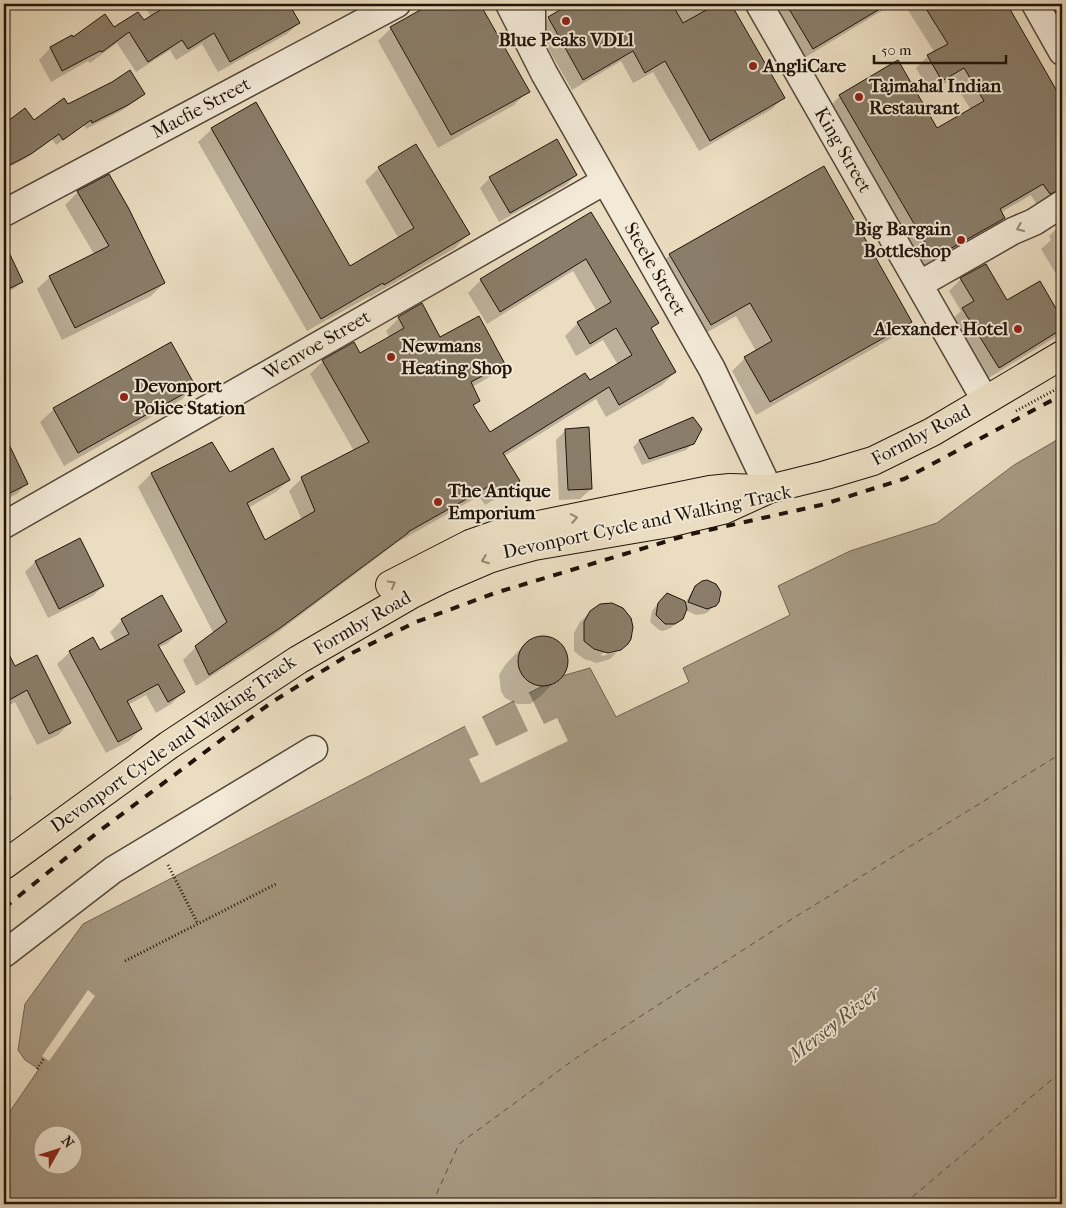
<svg xmlns="http://www.w3.org/2000/svg" width="1066" height="1208" viewBox="0 0 1066 1208" font-family="'IM FELL French Canon',serif">
  <rect width="100%" height="100%" fill="#ebddc1"/>
  <filter id="stains"><feTurbulence type="fractalNoise" baseFrequency=".004" numOctaves="4"/><feColorMatrix values="0 0 0 0 .2 0 0 0 0 .09 0 0 0 0 .02 0 0 0 .5 -.17"/></filter>
  <radialGradient id="worn" r=".72"><stop offset=".6" stop-color="#630" stop-opacity="0"/><stop offset="1" stop-color="#630" stop-opacity=".3"/></radialGradient>
  <path fill="#a69983" stroke="#706453" fill-rule="evenodd" d="M1062 437V1204H4V1120L39 1069 25 1060 18 1050 25 1004 83 924 562 676 590 668 616 717 689 682 683 668 790 615 778 586 850 551 937 523 1014 465ZM42 1136H72V1166H42Z"/>
  <path fill="#ebddc1" d="M528 691 544 724 557 718 568 741 481 783 469 759 479 755 464 724 481 715 496 746 528 731 513 699Z
    M88 990 95 996 49 1061 42 1056Z"/>
  <path fill="#0003" d="M143 4H160L166 14 168 13 162 4H288L299 23 287 34 218 72 202 44 176 60 170 50 136 72 117 43 90 63 88 61 51 82 39 60 50 48 71 37 72 39 144 22 151 17Z
    M433 4H479L528 91 514 105 438 148 378 41 391 28Z
    M572 4H728L783 98 772 109 699 151 653 72 633 83 621 61 572 90 537 29 549 18Z
    M787 4H893L801 60 775 16Z
    M904 4H1005L1062 102V208L1037 205 1031 195 1000 213 1004 218 992 230 922 269 828 108 840 96 937 130 971 110 952 79 930 92 916 68 928 56 935 53Z
    M1051 4H1062V24Z
    M144 94 137 100 121 111 86 129 84 125 56 145 52 139 23 160 4 170V124L9 122H33L68 106Z
    M212 129 350 268 399 239 365 181 379 168 468 234 455 248 370 297V296L307 331 198 142Z
    M576 175 566 185 499 222 480 188 490 178Z
    M78 192 164 283 151 296 62 340 37 289 50 277 94 254 65 205Z
    M591 214 657 323 650 330 675 372 662 385 606 417 596 399 503 457 518 481 505 493 485 505 479 496 398 542 266 641 196 686 183 660 196 647 214 634 138 487 151 474 212 443 230 474 289 480 276 492 248 508 264 542 302 520 289 491 302 478 354 451 310 374 323 361 359 355 390 338 386 331 399 318 440 339 503 364 491 376 472 387 479 400 473 407 489 434 618 365 603 340 576 356 565 336 578 323 597 312 573 271 487 324 468 293 481 280Z
    M1062 223V284L1041 249 1051 240 1049 236Z
    M4 245 22 281 15 288 4 293Z
    M670 255 911 322 897 335 756 415 732 371 745 358 756 351 736 316 697 338 656 268Z
    M985 266 1007 302 1058 314 1062 311V333L987 379 950 321 961 311 949 291 961 279Z
    M170 344 194 387 181 400 64 466 40 422 54 409Z
    M693 418V443L686 450 642 465 633 447 639 441Z
    M566 430 591 489 580 499 559 500 556 440Z
    M10 450 27 483 17 494 4 500V453Z
    M80 540 103 586 93 596 48 618 25 572 35 562Z
    M699 584 715 605 708 612 704 614 696 615 685 610 678 621 671 628 663 631 659 630 650 622 652 611 660 601 684 605 692 591Z
    M590 612 621 648 601 654 602 656 617 652 610 659 597 663 584 659 574 651V633L580 622Z
    M122 620 180 631 168 643 158 648 183 692 171 704 156 713 146 695 128 705 141 729 129 741 106 753 57 664 70 652 100 651 116 642 110 632Z
    M546 637 557 642 565 651 567 664 564 672 541 696 530 704H517L505 698 501 691 499 675 505 665 525 644 535 638Z
    M4 648 15 668 70 723 58 735 37 745 15 702 4 708Z
    M4 782 12 799 4 808Z
    M4 1060 8 1063 4 1069Z"/>
  <g fill="none" stroke-linecap="round" stroke-linejoin="round">
    <path stroke="#5c5040" stroke-width="1" stroke-dasharray="6 5" stroke-linecap="butt" d="M432 1204 459 1144 576 1058 774 930 1062 753
      M904 1204 1062 1071"/>
  </g>
  <path fill="#8a7d69" stroke="#20140a" d="M170 4H289L300 23 230 62 214 33 188 49 182 40 148 62 129 32 102 52 100 51 62 71 50 47 72 35 73 37 105 14 114 27 138 12 144 20Z
    M431 4H480L530 92 451 135 390 27Z
    M570 4H672L683 23 717 4H731L785 98 710 141 665 61 645 73 633 51 583 80 548 17Z
    M786 4H888L813 49Z
    M923 4H1007L1062 100V189L1050 194 1043 184 1000 209 1005 218 934 258 839 95 898 60 937 128 984 101 964 68 942 81 927 55 948 44Z
    M130 70 145 94 128 105 92 123 91 120 63 140 59 134 31 154 4 168V124L25 108 34 120 64 98 68 104 112 82Z
    M256 102 350 266 414 228 378 167 416 144 470 234 384 285 383 283 321 319 211 128Z
    M557 139 577 175 510 213 489 177Z
    M824 166 912 322 770 402 744 357 772 341 750 303 711 325 669 254Z
    M109 174 129 209 165 283 75 328 49 276 109 246 77 191Z
    M591 212 659 323 651 328 676 372 619 405 609 387 503 453 520 481 498 494 493 484 408 532V533L280 628 209 675 195 646 227 622 151 473 212 442 230 472 273 448 290 480 247 503 265 540 315 511 301 477 369 442 322 360 354 342 360 353 385 339 404 328 398 317 422 303 440 337 479 316 505 364 471 382 480 401 473 405 490 432 585 373 590 380 632 355 616 328 590 344 577 322 611 302 586 259 500 312 480 279Z
    M4 242 23 282 4 291Z
    M986 264 1007 300 1040 281 1062 319V329L999 368 962 308 974 301 960 278Z
    M171 342 196 387 78 453 53 408Z
    M693 417 702 429 694 444 649 459 639 440Z
    M589 427 592 489 568 490 565 429Z
    M4 434 28 484 4 496Z
    M80 538 104 586 59 609 35 561Z
    M707 580 716 584 721 592 719 602 716 606 707 609 688 602 695 586 702 581Z
    M667 593 685 601 687 609 683 619 675 624H665L656 615 658 603Z
    M162 595 182 631 158 645 185 692 168 702 158 684 127 701 142 729 118 742 69 651 93 637 100 650 129 634 121 619Z
    M612 603 623 608 631 618 633 627 631 639 628 644 621 650 608 653 594 649 584 641V622L590 611 600 604Z
    M518 661a25 25 0 1 1 50 0a25 25 0 1 1-50 0Z
    M4 645 15 666 37 655 71 723 49 734 27 690 4 703Z"/>
  <g fill="none" stroke-linecap="round" stroke-linejoin="round">
    <g stroke="#534638" stroke-width="29">
      <path id="minor" d="M509 4 544 73 712 369 769 489
        M532 4V45
        M759 4 985 400
        M1035 4 1062 52
        M4 213 397 4
        M920 284 1013 231 1034 222 1062 204
        M4 525 605 181
        M4 954 113 870 314 749"/>
    </g>
    <g stroke="#20140a" stroke-width="30">
      <path id="major" d="M390 585 470 544 504 532 710 490 730 488 764 489
        M4 865 169 745 298 660 412 594 440 580 489 559 508 553 534 546 669 523 723 510 769 489 826 475 873 461 932 432 1062 355"/>
    </g>
    <path stroke="#20140a" stroke-width="3" stroke-dasharray="1 2.5" stroke-linecap="butt" d="M1016 411 1062 386
      M168 865 198 924
      M125 961 276 884
      M37 1069 44 1058"/>
    <use href="#minor" stroke="#f2e9d7" stroke-width="26"/>
    <use href="#major" stroke="#ebddc1" stroke-width="28"/>
    <path stroke="#20140a" stroke-width="4" stroke-dasharray="9 9" stroke-linecap="butt" d="M4 908 98 832 272 702 350 654 416 622 495 593 691 534 821 505 904 479 1062 395"/>
  </g>
  <defs><path id="oneway-chevron" d="M-2-3.5L2.5 0L-2 3.5" fill="none" stroke-width="1.6" stroke-linecap="round" stroke-linejoin="round" transform="scale(1.25)"/></defs>
  <use stroke="#94897b" href="#oneway-chevron" transform="translate(1020 228) rotate(157)"/>
  <g stroke="#90836f">
    <use href="#oneway-chevron" transform="translate(574 518) rotate(-11)"/>
    <use href="#oneway-chevron" transform="translate(485 560) rotate(159)"/>
    <use href="#oneway-chevron" transform="translate(392 584) rotate(-29)"/>
  </g>
  <g fill="#8f2418" stroke="#f2e9d7" stroke-width="2">
    <circle cx="566" cy="21" r="5"/>
    <circle cx="753" cy="66" r="5"/>
    <circle cx="859" cy="97" r="5"/>
    <circle cx="961" cy="240" r="5"/>
    <circle cx="1018" cy="329" r="5"/>
    <circle cx="391" cy="357" r="5"/>
    <circle cx="124" cy="397" r="5"/>
    <circle cx="438" cy="502" r="5"/>
  </g>
  <g text-anchor="middle" dominant-baseline="central" stroke-width="4" stroke-linejoin="round" paint-order="stroke">
    <g font-size="19" font-weight="bold" fill="#20140a" stroke="#f2e9d7" text-anchor="start">
      <text x="566" y="40" text-anchor="middle">Blue Peaks VDLl</text>
      <text x="763" y="66">AngliCare</text>
      <text x="869" y="86">Tajmahal Indian<tspan x="869" dy="22">Restaurant</tspan></text>
      <text x="951" y="229" text-anchor="end">Big Bargain<tspan x="951" dy="22">Bottleshop</tspan></text>
      <text x="1008" y="329" text-anchor="end">Alexander Hotel</text>
      <text x="401" y="346">Newmans<tspan x="401" dy="22">Heating Shop</tspan></text>
      <text x="134" y="386">Devonport<tspan x="134" dy="22">Police Station</tspan></text>
      <text x="448" y="491">The Antique<tspan x="448" dy="22">Emporium</tspan></text>
    </g>
    <g font-size="19" fill="#20140a" stroke="#f2e9d7">
      <text transform="translate(201 108) rotate(-28)">Macfie Street</text>
      <text transform="translate(843 150) rotate(60)">King Street</text>
      <text transform="translate(655 269) rotate(60)">Steele Street</text>
      <text transform="translate(317 345) rotate(-30)">Wenvoe Street</text>
      <text transform="translate(921 435) rotate(-28)">Formby Road</text>
      <text transform="translate(647 522) rotate(-12)">Devonport Cycle and Walking Track</text>
      <text transform="translate(362 623) rotate(-30)">Formby Road</text>
      <text transform="translate(173 744) rotate(-35)">Devonport Cycle and Walking Track</text>
    </g>
    <g font-size="20" font-style="italic" fill="#5c5040" stroke="#f2e9d7">
      <text transform="translate(834 1024) rotate(-38)">Mersey River</text>
    </g>
  </g>
  <rect width="1066" height="1208" fill="none" stroke="#ebddc1" stroke-width="20"/>
  <rect x="5" y="5" width="1056" height="1198" fill="none" stroke="#20140a" stroke-width="2.5"/>
  <rect x="10" y="10" width="1046" height="1188" fill="none" stroke="#20140a"/>
  <g transform="translate(58 1150) rotate(51)"><circle r="24" fill="#f2e9d7" stroke="#9e9485"/>
  <path d="M0-4L9 19L0 12L-9 19Z" fill="#8f2418"/>
  <text y="-8" font-size="14" font-weight="bold" text-anchor="middle" fill="#20140a">N</text>
  </g>
  <path d="M874 55v8h132v-8" fill="none" stroke="#20140a" stroke-width="2.5"/>
  <text x="881" y="55" font-size="15" fill="#20140a" stroke="#f2e9d7" stroke-width="4" paint-order="stroke">50 m</text>
  <rect width="100%" height="100%" filter="url(#stains)"/>
  <rect width="100%" height="100%" fill="url(#worn)"/>
</svg>
